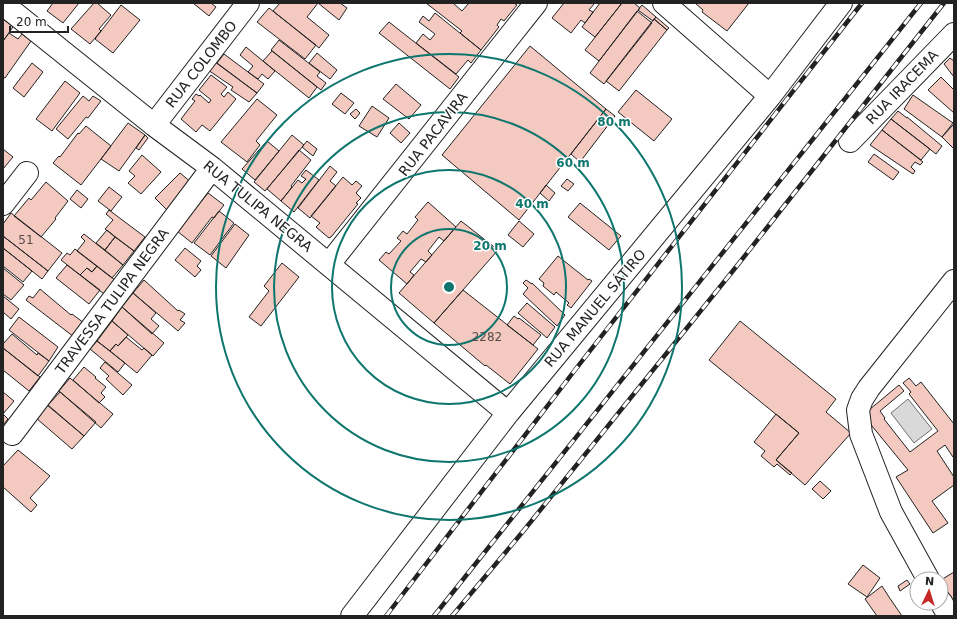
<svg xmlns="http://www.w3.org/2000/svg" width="957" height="619" viewBox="0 0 957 619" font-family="'DejaVu Sans',sans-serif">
  <rect width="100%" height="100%" fill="#fff"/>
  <path fill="#d9d9d9" stroke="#6f6f6f" d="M908 399 932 429 914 443 891 413Z"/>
  <path fill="#f3c9c0" stroke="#222" d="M53 3H79L63 23 47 11Z
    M94 3H97L111 15 99 29 101 31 90 44 71 29Z
    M193 3H211L216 7 209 16Z
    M280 3H318L307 17 329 35 319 48 273 11Z
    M318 3H340L347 8 339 20Z
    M426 3H453L462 11 469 3H514L517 5 504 21 501 19 497 25 499 27 481 50 460 33 462 31Z
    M564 3H594V4L589 10 593 12 585 23 581 20 571 33 552 18Z
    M600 3H622L595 37 582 27Z
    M622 3H634L640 8 599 61 585 50Z
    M695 3H749L727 31 702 12 703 10Z
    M121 5 140 20 113 53 95 39Z
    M642 5 656 17 653 21 638 10Z
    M269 8 316 45 305 59 257 22Z
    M637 11 652 23 604 84 590 73Z
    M435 13 481 50 471 63 468 60 456 74 416 43 423 34 430 40 435 34 419 22 423 16 429 21Z
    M656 17 669 28 667 30 654 19Z
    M3 19 13 27 3 41Z
    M654 19 667 30 619 91 606 81Z
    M389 22 459 77 450 89 379 33Z
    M9 33 18 39 22 34 31 41 5 78 3 77V41Z
    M279 40 320 72 317 76 326 83 321 90 271 50Z
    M530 46 606 109 519 220 442 155Z
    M246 47 275 71 268 79 262 74 258 79 248 72 253 66 240 55Z
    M272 51 317 87 309 98 263 61Z
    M317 53 337 70 330 79 309 63Z
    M224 54 264 84 257 93 217 63Z
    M950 58 954 61V77L944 64Z
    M215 62 257 93 249 102 231 90 233 87 208 70Z
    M32 63 43 72 24 97 13 88Z
    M211 75 227 87 221 94 224 97 228 92 236 99 210 131 202 125 196 132 181 119 195 101 192 99 196 94 199 96 200 95 209 103 211 100 199 90Z
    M941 77 954 90V113L928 90Z
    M65 81 80 93 52 131 36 119Z
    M396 84 421 105 409 119 383 99Z
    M636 90 672 119 654 141 618 112Z
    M341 93 354 103 345 114 332 104Z
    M913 95 953 123 942 137 904 109Z
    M83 96 89 101 93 96 101 101 88 118 86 117 68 139 56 129Z
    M257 99 277 115 256 141 260 145 247 162 221 142Z
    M372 106 389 118 377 137 359 126Z
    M356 109 360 113 355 119 350 114Z
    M606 109 615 116 580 162 571 154Z
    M898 111 907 118V117L942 146 936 154 891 119Z
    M891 119 930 149 921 160 882 130Z
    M128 123 145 135 119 171 101 159Z
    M399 123 410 133 401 143 390 133Z
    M953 125 954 126V149L942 137Z
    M86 126 111 146 81 185 53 163 59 156 60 157 78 133 79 134Z
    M882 130 923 162 920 165 915 162 911 167 915 171 913 174 870 145Z
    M145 135 148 138 139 150 136 148Z
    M292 135 304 145 265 191 254 182Z
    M267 141 279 151 255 180 242 169Z
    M307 141 317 149 313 156 302 147Z
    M3 149 13 157 3 169Z
    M299 150 311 160 291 186 292 187 281 201 267 189Z
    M874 154 899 172 893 180 868 162Z
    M142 155 161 172 141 194 128 183 135 176 129 171Z
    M330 166 337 172 330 181 336 186 310 218 298 208Z
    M306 170 319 180 294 212 281 201 298 180 302 183 306 179 301 176Z
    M180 173 192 183 169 212 155 198Z
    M343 177 352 185 356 181 362 186 356 193 361 198 356 203 358 204 331 237 329 238 316 227 320 223 311 216Z
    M567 179 574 184 568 191 561 186Z
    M46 182 68 201 55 218 56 219 41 237 14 216 29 198 31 200Z
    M546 185 555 193 549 201 540 193Z
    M109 187 122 197 111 211 98 201Z
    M77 190 88 199 81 208 70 199Z
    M208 193 224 205 214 218 212 217 192 243 177 231Z
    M428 202 456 227 444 241 439 237 428 251 432 255 426 262 421 259 410 272 414 275 407 284 379 260 386 252 389 254 401 241 397 238 403 231 407 234 418 220 415 217Z
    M580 203 621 236 609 250 568 217Z
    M109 210 145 237 134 251 105 229 113 220 106 214Z
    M219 211 234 223 210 255 194 243Z
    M11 213 62 253 48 271 3 236V224Z
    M461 221 498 250 434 323 399 293Z
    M519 221 534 234 523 247 508 235Z
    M235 224 249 235 226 268 211 256Z
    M107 230 115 237 105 250 96 243Z
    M84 234 123 265 112 278 77 251 85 241 81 237Z
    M3 236 48 271 42 279 3 248Z
    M115 237 134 251 123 265 105 250Z
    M3 248 32 271 23 282 3 266Z
    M185 248 201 261 197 266 201 270 195 277 175 260Z
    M75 249 97 266 92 272 87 268 80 275 61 260 67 253 70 255Z
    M558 256 588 280 589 279 592 281 571 308 567 305 569 303 556 292 554 295 543 286 544 283 539 279Z
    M282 263 299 277 261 326 249 317 269 291 264 286Z
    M67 265 100 290 89 304 56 278Z
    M97 266 115 280 104 294 80 275 87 268 92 272Z
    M3 268 24 285 11 300 3 294Z
    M144 280 178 311 179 310 185 314 180 320 185 323 178 331 133 293Z
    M526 280 532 284V283L565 315 557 326 523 294 528 288 523 283Z
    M40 289 71 315 72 314 84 323 74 337 26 300 29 296 33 298Z
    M463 290 538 349 510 384 486 365 485 366 434 323Z
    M133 293 156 313 151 319 159 326 152 334 122 307Z
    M3 296 19 309 11 319 3 312Z
    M527 303 555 327 547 338 518 313Z
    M122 307 164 343 153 356 112 321Z
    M514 316 518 319 519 318 541 335 533 345 507 325Z
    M19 317 58 347 49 361 9 330Z
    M112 321 128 335 118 346 116 344 110 351 97 341Z
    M740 321 836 399 826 412 851 433 805 485 776 460 799 433 709 360Z
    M12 334 37 355 38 353 49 361 38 376 3 348V344Z
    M126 337 142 350 144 348 152 355 137 373 110 351 116 344 118 346Z
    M97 341 125 363 118 372 90 349Z
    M3 348 40 377 29 391 3 370Z
    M105 362 132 385 123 395 106 379 109 376 100 368Z
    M84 367 96 377 95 378 106 387 101 393 105 397 99 403 73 380Z
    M70 378 113 414 101 428 59 391Z
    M909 378 916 386 921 382 954 424V457H953L945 445 937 451 954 477V485L932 501 948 523 933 533 896 477 908 470 863 415 899 385 904 391 880 411 885 418 884 419 910 452 938 431 909 394 911 392 903 383Z
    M3 392 14 401 3 414Z
    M60 392 96 422 84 436 48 405Z
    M47 405 84 436 72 449 36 418Z
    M3 414 8 419 3 425Z
    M776 414 799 433 776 460 792 473 790 475 777 464 774 467 761 456 765 451 754 442Z
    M18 450 50 476 30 498 37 505 31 512 3 487V466Z
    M820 481 831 491 823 499 812 489Z
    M863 565 880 578 867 597 848 584Z
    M954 572V601H953L941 580Z
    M907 580 910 584 900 591 898 586Z
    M882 586 889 597 902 616H877L865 599Z"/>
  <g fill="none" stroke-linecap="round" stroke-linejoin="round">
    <g stroke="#222" stroke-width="24">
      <path id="minor" d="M664 3 770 96
        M3 4 154 125 212 168 508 413
        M154 125 248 3
        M850 141 954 34
        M3 204 27 173
        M329 264 536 3
        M12 434 212 168
        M928 579 891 512 861 434 858 410 862 399 869 388 954 281
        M941 602 949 616
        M352 616 508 413 770 96 841 3"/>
    </g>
    <use href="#minor" stroke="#fff" stroke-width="22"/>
    <g stroke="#222" stroke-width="4.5">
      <path id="rail" d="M386 616 575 370 862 3
        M434 616 921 3
        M452 616 525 529 736 267 944 3"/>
    </g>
    <use href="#rail" stroke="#fff" stroke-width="3" stroke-dasharray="9" stroke-linecap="butt"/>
  </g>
  <g fill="none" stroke="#0f766e" stroke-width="2">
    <circle cx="449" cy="287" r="58"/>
    <circle cx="449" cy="287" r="117"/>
    <circle cx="449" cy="287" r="175"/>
    <circle cx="449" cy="287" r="233"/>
  </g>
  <g text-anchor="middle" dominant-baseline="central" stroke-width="3" stroke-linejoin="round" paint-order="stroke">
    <g font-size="12" fill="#564c4a">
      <text x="26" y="240">51</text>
      <text x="487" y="337">2282</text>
    </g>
    <g font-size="14" fill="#222" stroke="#fff">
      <text transform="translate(201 64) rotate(-52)">RUA COLOMBO</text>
      <text transform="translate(902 87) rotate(-46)">RUA IRACEMA</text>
      <text transform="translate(433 134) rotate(-52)">RUA PACAVIRA</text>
      <text transform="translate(258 206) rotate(39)">RUA TULIPA NEGRA</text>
      <text transform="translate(112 301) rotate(-53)">TRAVESSA TULIPA NEGRA</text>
      <text transform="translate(595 308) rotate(-50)">RUA MANUEL SÁTIRO</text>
    </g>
  </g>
  <circle cx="449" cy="287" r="6" fill="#0f766e" stroke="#fff" stroke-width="2"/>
  <g font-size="12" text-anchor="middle" font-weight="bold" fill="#0f766e" stroke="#fff" stroke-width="3" stroke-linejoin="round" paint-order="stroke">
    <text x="614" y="126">80 m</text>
    <text x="573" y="167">60 m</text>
    <text x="532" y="208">40 m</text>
    <text x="490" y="250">20 m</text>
  </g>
  <rect width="957" height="619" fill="none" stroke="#222222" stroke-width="8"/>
  <g transform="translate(929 591) rotate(4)"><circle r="19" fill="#ffffff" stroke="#a7a7a7"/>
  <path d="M0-3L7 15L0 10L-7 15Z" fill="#c62828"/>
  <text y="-6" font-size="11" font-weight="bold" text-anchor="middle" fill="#222222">N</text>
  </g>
  <path d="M10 26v6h58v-6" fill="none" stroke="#222222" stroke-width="2"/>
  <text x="16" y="26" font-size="12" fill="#222222" stroke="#ffffff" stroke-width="3" paint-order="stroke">20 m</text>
</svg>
